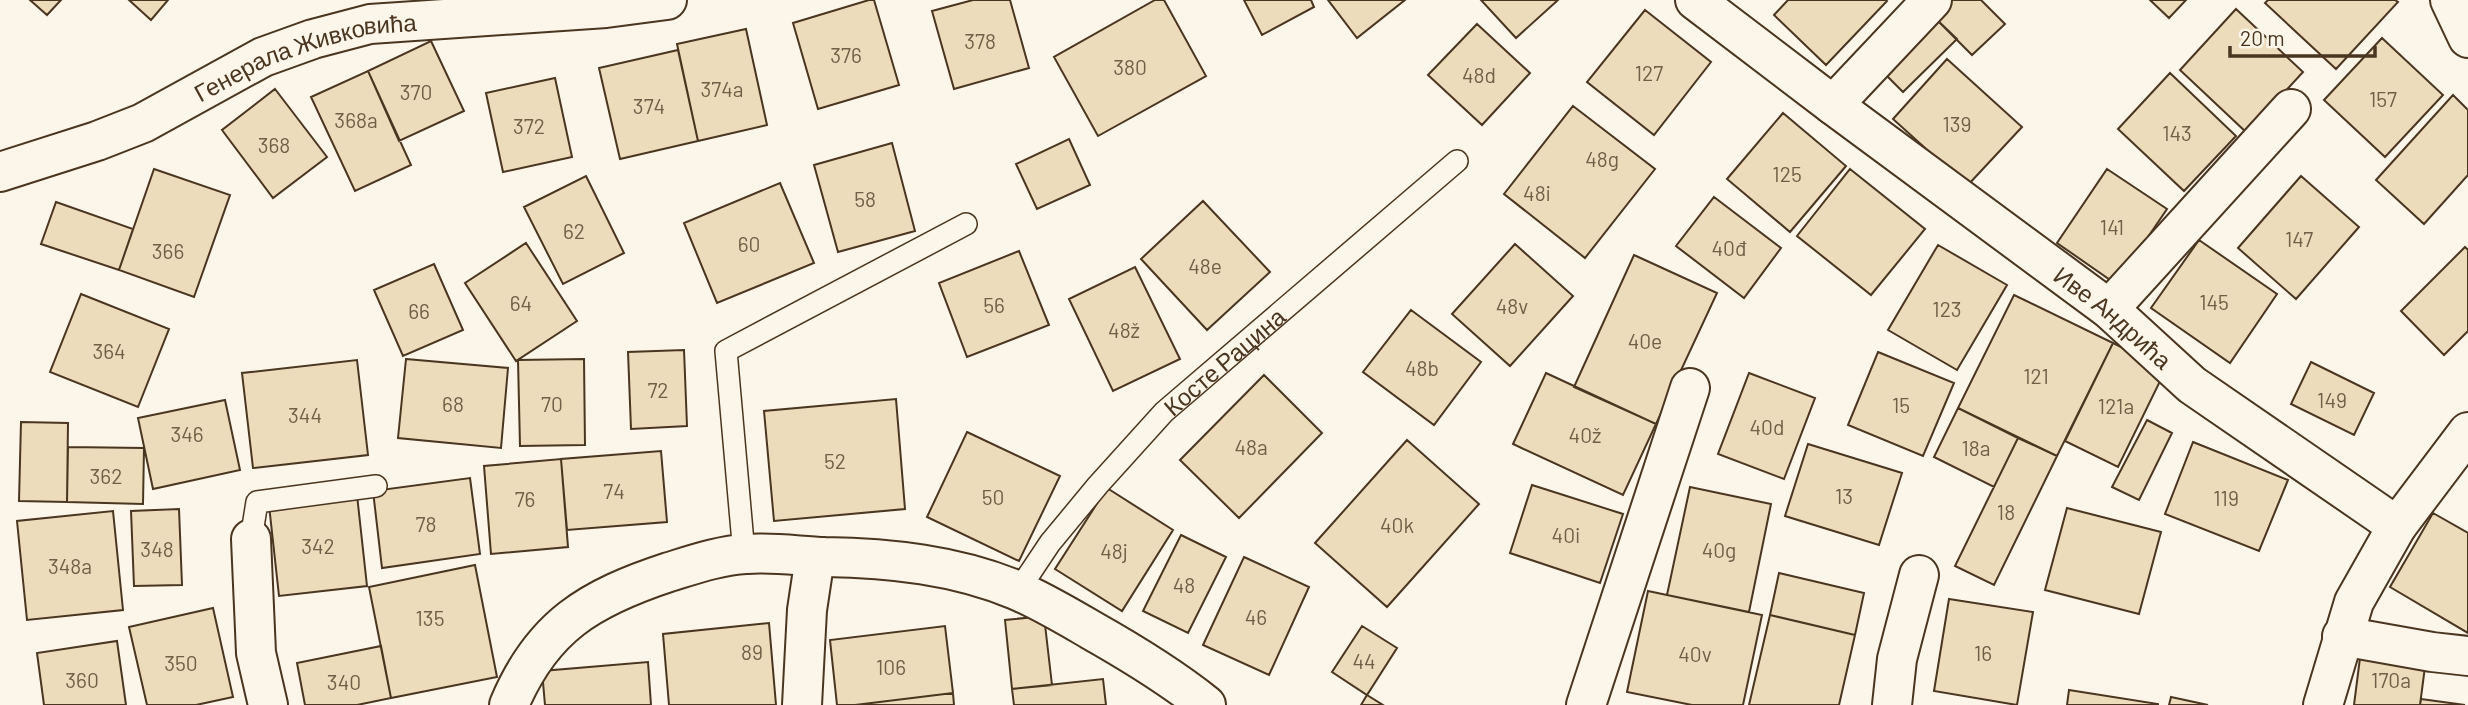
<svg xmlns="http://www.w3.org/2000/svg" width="2468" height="705" viewBox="0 0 2468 705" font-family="Barlow,sans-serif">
  <rect width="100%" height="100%" fill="#fbf6e9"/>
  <path fill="#ecdcbc" stroke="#4a3520" stroke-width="2" d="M30 0H61L47 15Z
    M129 0H168L151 20Z
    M869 0H874L899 85 818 109 793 23Z
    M973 0H1010L1029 68 954 89 932 11Z
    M1155 0H1164L1206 76 1098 136 1054 57Z
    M1244 0H1311L1314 7 1262 35Z
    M1328 0H1405L1357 38Z
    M1481 0H1558L1516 38Z
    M1788 0H1886L1887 1 1826 65 1774 15Z
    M1947 0H1981L2005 24 1972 55 1932 15Z
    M2150 0H2186L2169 18Z
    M2268 0H2395L2398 2 2336 69 2265 3Z
    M2236 9 2303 72 2247 133 2180 70Z
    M1645 10 1711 62 1654 135 1587 82Z
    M1932 15 1957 39 1903 92 1879 68Z
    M1477 24 1530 73 1482 125 1428 75Z
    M746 29 767 125 698 141 677 44Z
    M2382 38 2443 95 2385 157 2324 100Z
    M431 41 464 111 399 141 368 71Z
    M678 50 698 141 620 159 599 68Z
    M1947 59 2022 127 1967 186 1893 119Z
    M368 71 411 165 355 191 311 97Z
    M2170 73 2236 136 2184 191 2118 129Z
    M555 78 572 157 503 172 486 93Z
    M275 89 327 157 273 198 222 130Z
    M2453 95 2468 110V175L2424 224 2376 180Z
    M1573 106 1655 169 1585 258 1504 194Z
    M1783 113 1846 166 1790 232 1727 179Z
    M1069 139 1090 185 1037 209 1016 164Z
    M892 143 915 231 838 252 814 165Z
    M154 169 230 195 194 297 119 270Z
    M1850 169 1925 229 1871 295 1797 236Z
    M2107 169 2167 209 2116 284 2057 243Z
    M586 176 624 253 563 284 524 207Z
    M2301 176 2359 227 2296 299 2238 248Z
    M780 183 814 263 717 303 684 223Z
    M1714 197 1781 248 1744 298 1676 246Z
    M1203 201 1270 272 1207 330 1141 259Z
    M56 202 133 229 119 270 41 244Z
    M2199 240 2277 294 2230 363 2151 308Z
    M526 243 577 321 516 361 465 283Z
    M1515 244 1573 296 1510 366 1452 314Z
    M1938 245 2007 285 1957 370 1888 330Z
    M2465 247 2468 250V331L2444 355 2401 311Z
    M1019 251 1049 325 967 357 939 283Z
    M1634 255 1717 293 1656 424 1574 387Z
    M434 264 463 330 403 356 374 290Z
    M1135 267 1180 359 1113 391 1069 299Z
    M81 294 169 329 138 407 50 372Z
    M2014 295 2113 343 2057 456 1958 408Z
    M1411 310 1481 362 1434 425 1363 372Z
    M2113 343 2166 369 2118 467 2065 441Z
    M684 350 687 426 631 429 628 352Z
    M1878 352 1954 383 1923 456 1848 425Z
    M406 359 508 368 501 448 398 438Z
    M584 359 585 445 520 446 518 360Z
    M357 360 368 455 253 468 242 373Z
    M2311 362 2374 393 2354 435 2291 404Z
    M1546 373 1656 424 1623 495 1513 444Z
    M1749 373 1815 398 1784 479 1718 454Z
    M1264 375 1322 433 1239 518 1180 460Z
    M896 399 905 509 774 521 764 411Z
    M225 400 240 470 153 489 138 418Z
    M1958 408 2018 438 1994 487 1934 457Z
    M2147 420 2172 433 2139 500 2112 487Z
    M21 422 68 423 67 502 19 501Z
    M967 432 1060 476 1019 561 927 517Z
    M2018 438 2057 456 1994 585 1955 566Z
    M1407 440 1479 504 1387 607 1315 543Z
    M2193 442 2288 480 2259 551 2165 514Z
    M1808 444 1902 473 1879 545 1785 516Z
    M68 447 144 448 143 504 67 502Z
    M661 451 667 522 567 530 561 459Z
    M561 459 568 547 491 554 484 466Z
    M470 478 480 554 382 568 373 491Z
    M1532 485 1623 514 1600 583 1510 553Z
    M1690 487 1771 504 1749 612 1667 595Z
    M1107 488 1173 530 1122 611 1055 569Z
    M357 495 367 586 279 596 269 505Z
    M2067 508 2161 532 2139 614 2045 590Z
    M179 509 182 585 134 586 131 511Z
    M113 511 123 610 27 620 17 521Z
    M2433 513 2468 533V633L2390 587Z
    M1181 535 1226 557 1188 633 1143 611Z
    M1244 557 1309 587 1269 675 1203 645Z
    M475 565 497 677 391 698 369 587Z
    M1779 573 1864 593 1855 635 1770 615Z
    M1648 591 1762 615 1743 705H1692L1627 692Z
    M1949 599 2033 612 2017 705 1934 691Z
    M213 608 233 697 196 705H147L129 627Z
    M1770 615 1855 635 1839 705H1749Z
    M1044 616 1052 685 1012 689 1005 620Z
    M769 623 776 705H669L663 634Z
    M945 626 953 693 855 705H837L830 640Z
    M1362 626 1397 648 1367 695 1332 672Z
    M117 641 126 705H44L37 653Z
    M381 646 391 698 357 705H305L297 663Z
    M2361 650 2426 659 2420 705H2354Z
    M648 662 651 705H545L542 671Z
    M1103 679 1106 705H1014L1012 689Z
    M2069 690 2158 704V705H2067Z
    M953 693 954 705H855Z
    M1367 695 1383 705H1361Z
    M2171 697 2208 705H2169Z
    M2421 699 2465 705H2420Z"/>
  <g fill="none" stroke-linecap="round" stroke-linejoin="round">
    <g stroke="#4a3520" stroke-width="24">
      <g id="lane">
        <path d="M251 539 257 502 376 486"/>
        <path d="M744 554 726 351 966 224"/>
        <path id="s1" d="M1018 591 1050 543 1098 485 1164 412 1457 161"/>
      </g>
    </g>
    <g stroke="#4a3520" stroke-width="42">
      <g id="street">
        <path id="s2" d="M1695 0 1833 105 2109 309 2192 385 2397 526"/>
        <path d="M2450 0 2468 38"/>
        <path d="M1833 105 1932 0"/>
        <path id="s3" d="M0 172 97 141 143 123 263 57 313 39 370 24 606 8 667 0"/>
        <path d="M2109 309 2291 109"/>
        <path d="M251 539 256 653 268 705"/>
        <path d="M2342 636 2432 652 2468 656"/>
        <path d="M509 705C542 626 590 598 669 572 692 565 721 555 746 554 772 552 799 556 825 557 890 558 956 565 1016 590 1042 601 1067 616 1091 630 1130 652 1171 677 1206 705"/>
        <path d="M802 705 807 610 815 557"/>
        <path d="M1586 705 1690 388"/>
        <path d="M1892 705 1897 659 1919 575"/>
        <path d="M2323 705 2354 602 2397 526 2468 432"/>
      </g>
    </g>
    <use href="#lane" stroke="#fbf6e9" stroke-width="21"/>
    <use href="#street" stroke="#fbf6e9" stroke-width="38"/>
  </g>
  <g text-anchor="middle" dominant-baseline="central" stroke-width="5" stroke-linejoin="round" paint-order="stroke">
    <g font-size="21" fill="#725f47">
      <text x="980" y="40">378</text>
      <text x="846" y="54">376</text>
      <text x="1130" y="66">380</text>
      <text x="1649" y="72">127</text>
      <text x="1479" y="74">48d</text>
      <text x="722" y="88">374a</text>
      <text x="416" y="91">370</text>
      <text x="2383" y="98">157</text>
      <text x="649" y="105">374</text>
      <text x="356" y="119">368a</text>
      <text x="1957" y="123">139</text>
      <text x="529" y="125">372</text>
      <text x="2177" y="132">143</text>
      <text x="274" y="144">368</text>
      <text x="1602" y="158">48g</text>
      <text x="1787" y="173">125</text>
      <text x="1537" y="192">48i</text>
      <text x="865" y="198">58</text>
      <text x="2112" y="226">141</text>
      <text x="574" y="230">62</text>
      <text x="2299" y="238">147</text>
      <text x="749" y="243">60</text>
      <text x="1729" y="247">40đ</text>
      <text x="168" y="250">366</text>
      <text x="1205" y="265">48e</text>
      <text x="2214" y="301">145</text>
      <text x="521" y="302">64</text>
      <text x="994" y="304">56</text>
      <text x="1512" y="305">48v</text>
      <text x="1947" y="308">123</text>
      <text x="419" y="310">66</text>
      <text x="1124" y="329">48ž</text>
      <text x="1645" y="340">40e</text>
      <text x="109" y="350">364</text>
      <text x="1422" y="367">48b</text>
      <text x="2036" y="375">121</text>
      <text x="658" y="389">72</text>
      <text x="2332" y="399">149</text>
      <text x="453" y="403">68</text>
      <text x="552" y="403">70</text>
      <text x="1901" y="404">15</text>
      <text x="2116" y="405">121a</text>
      <text x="305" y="414">344</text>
      <text x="1767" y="426">40d</text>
      <text x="187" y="433">346</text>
      <text x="1585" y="434">40ž</text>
      <text x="1251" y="446">48a</text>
      <text x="1976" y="447">18a</text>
      <text x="835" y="460">52</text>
      <text x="106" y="475">362</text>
      <text x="614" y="490">74</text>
      <text x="1844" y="495">13</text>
      <text x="993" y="496">50</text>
      <text x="2226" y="497">119</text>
      <text x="525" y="498">76</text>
      <text x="2006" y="511">18</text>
      <text x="426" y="523">78</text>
      <text x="1397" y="524">40k</text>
      <text x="1566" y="534">40i</text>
      <text x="318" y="545">342</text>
      <text x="157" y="548">348</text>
      <text x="1719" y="549">40g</text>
      <text x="1114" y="550">48j</text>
      <text x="70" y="565">348a</text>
      <text x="1184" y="584">48</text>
      <text x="1256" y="616">46</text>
      <text x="430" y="617">135</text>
      <text x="752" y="651">89</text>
      <text x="1983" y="652">16</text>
      <text x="1695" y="653">40v</text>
      <text x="1364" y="660">44</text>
      <text x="181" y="662">350</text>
      <text x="891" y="666">106</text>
      <text x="82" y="679">360</text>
      <text x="2391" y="679">170a</text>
      <text x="344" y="681">340</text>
    </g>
    <g font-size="24" fill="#4a3520" stroke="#fbf6e9">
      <text stroke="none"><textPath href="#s3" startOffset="329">Генерала Живковића</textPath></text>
      <text stroke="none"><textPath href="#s2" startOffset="525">Иве Андрића</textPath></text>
      <text stroke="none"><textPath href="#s1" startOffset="310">Косте Рацина</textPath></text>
    </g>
  </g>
  <path d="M2230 46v10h145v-10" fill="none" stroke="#4a3520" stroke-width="3.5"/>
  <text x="2240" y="46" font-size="21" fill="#4a3520" stroke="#fbf6e9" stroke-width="5" paint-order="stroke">20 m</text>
</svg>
